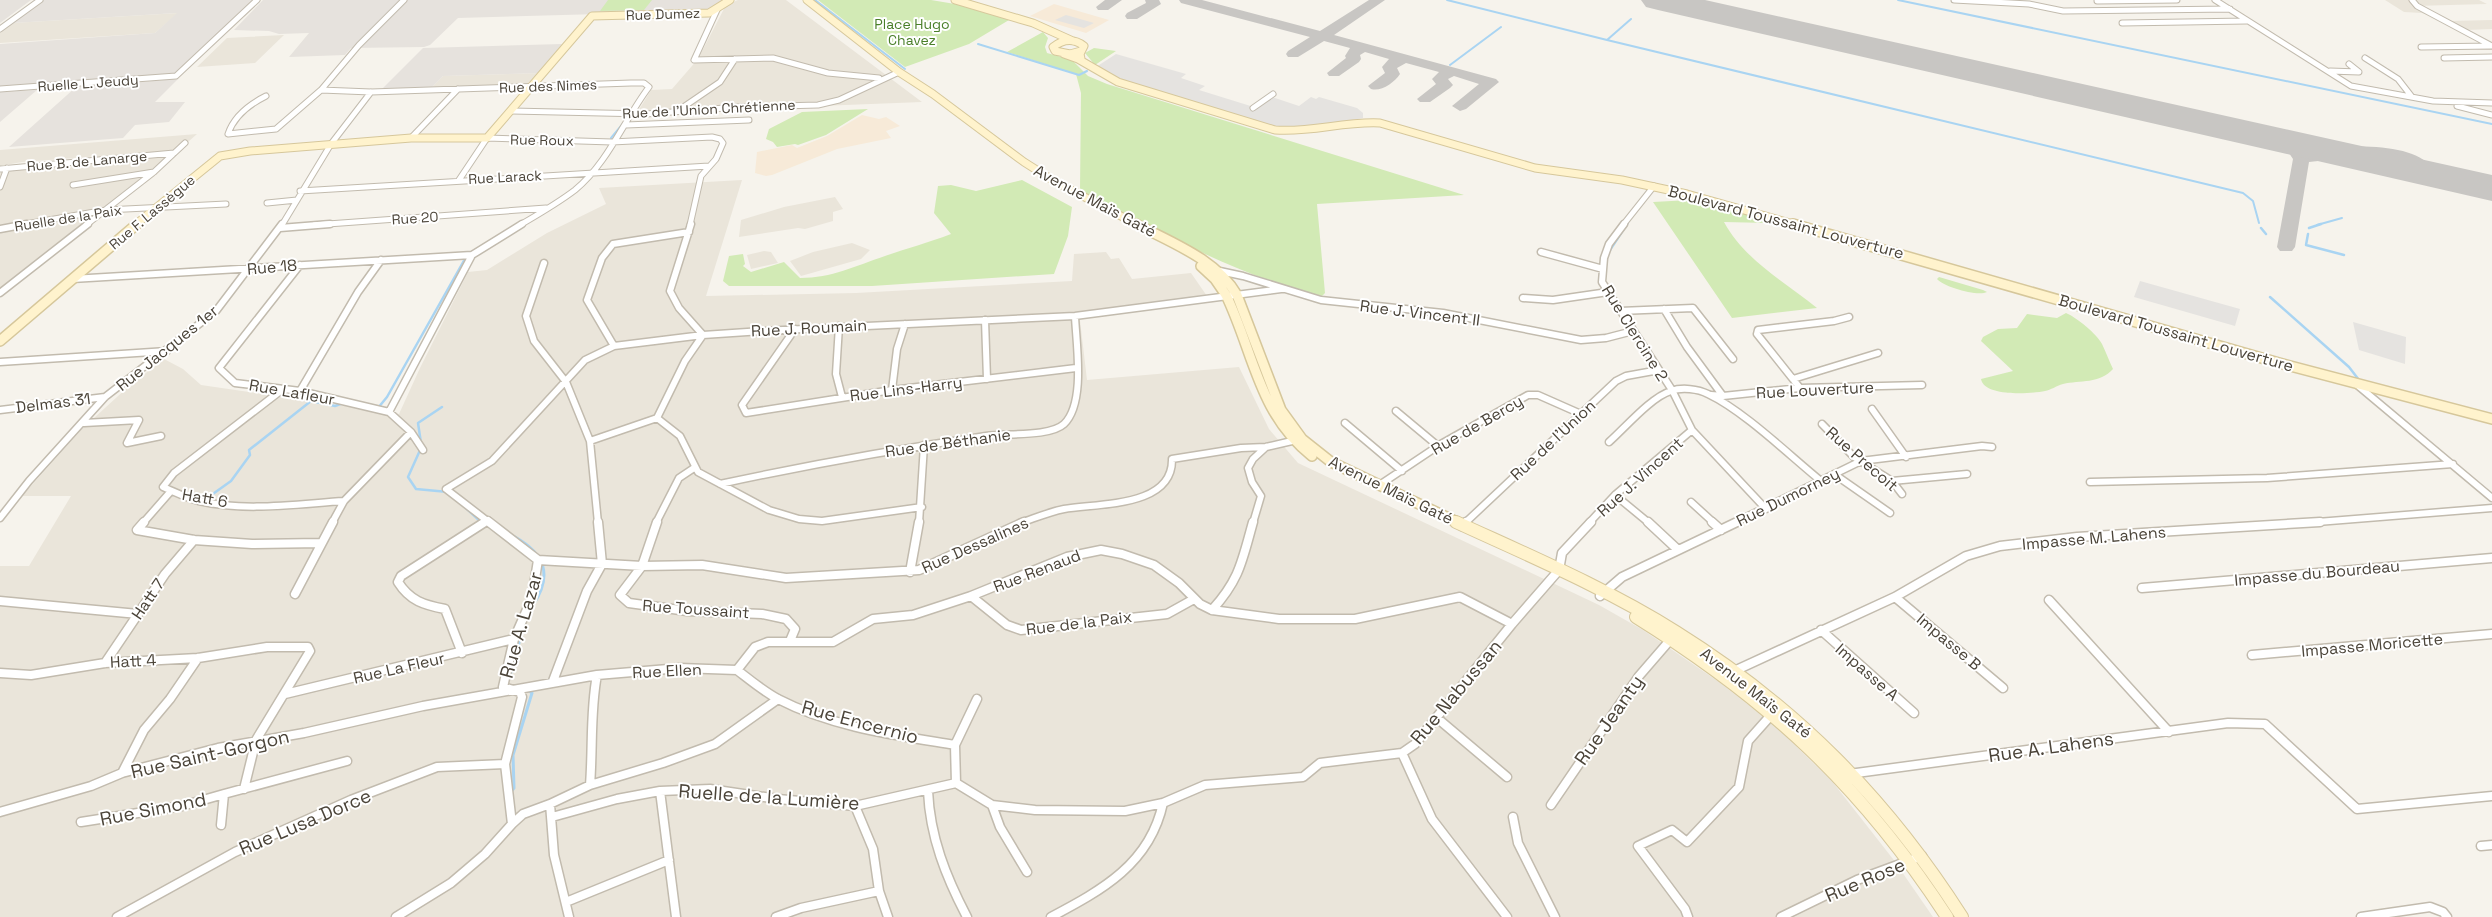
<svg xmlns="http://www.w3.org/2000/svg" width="2492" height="917" viewBox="0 0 2492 917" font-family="'Space Grotesk',sans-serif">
  <rect width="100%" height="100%" fill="#f6f3ec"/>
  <path fill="#eae5da" d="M738 0H786L922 102 637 113 651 90 672 89 698 59 726 5Z
    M2385 0H2479L2487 4 2414 6 2440 20 2422 13 2404 12Z
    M178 13 155 33 0 43V32L13 23Z
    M2492 20V29L2466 30 2450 21Z
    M284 35 255 63 197 67 227 38Z
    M541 73 528 84 432 87 443 76Z
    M197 134 179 150 22 162 0 166V150Z
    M170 155 0 290V173L15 169Z
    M742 180 706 296 856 293 1072 281 1074 254 1106 252 1111 259 1119 258 1132 279 1191 273 1207 296 1079 312 1087 380 1239 367 1269 429 1298 463 1599 605 1643 630 1719 682 1772 723 1831 780 1893 859 1933 917H0V566H29L71 496H22L82 429 129 386 164 359 183 369 201 385 399 414 420 368 468 272 487 270 547 233 606 204 599 188Z
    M835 197 843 209 833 212V221L805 229 798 228 739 237 741 220 784 207Z
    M852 243 870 250 861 259 801 276 790 261 813 252Z
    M764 251 771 252 778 263 751 269 747 255Z"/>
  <path fill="#f7ead8" d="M1054 4 1109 20 1086 33 1030 16Z
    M862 115 879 119 886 117 900 126 886 131 891 138 837 149 772 175 766 176 755 173 757 152 792 145 797 148 827 136Z"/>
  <path fill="#e6e2dd" d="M0 0H31L0 23Z
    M43 0H253L175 75 0 86V44L155 33 177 13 13 23Z
    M263 0H722L709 11 458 18 430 45 424 47 351 48 345 55 289 57 309 33 279 34 269 31 234 30Z
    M562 44 541 73 443 76 432 87 382 89 423 48Z
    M178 79 155 102H185L169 122 135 125 123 138 9 147 76 87Z
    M37 90 0 122V92Z"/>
  <path fill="#d2eab5" d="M608 0H652L644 10 600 11Z
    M818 0H931L955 4 1009 20 969 44 905 67Z
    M1043 32 1048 38 1045 47 1047 53 1072 60 1088 76 1107 84 1464 195 1317 204 1325 293 1322 296C1236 276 1159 231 1080 190L1081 93 1076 74 1007 52Z
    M1094 48 1116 51 1095 65 1085 53Z
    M868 109 826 135 798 145 795 144 777 147 773 142 766 139 769 129 802 112Z
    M1022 180 1072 207 1068 236 1054 274 872 286H729L723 281 729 256 743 254 745 264 743 266 751 272 784 262 800 278C832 278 855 266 885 256 907 248 928 243 951 234L934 213 938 186 951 185 976 191Z
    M1690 200 1730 209 1768 223 1724 222C1744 259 1784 282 1817 308L1732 318 1653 202Z
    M1939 277 1983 290 1987 292C1978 297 1944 287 1937 279Z
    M2066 313C2076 317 2097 334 2102 344 2106 352 2109 361 2113 369 2100 384 2080 380 2063 384 2056 386 2051 390 2045 391 2031 394 1984 397 1981 379L2013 371 1981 341 1983 337 1998 329 2017 328 2027 314 2057 318Z"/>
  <path fill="#e5e3e0" d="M1066 15 1094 23 1084 28 1055 20Z
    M1116 54 1186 74 1181 78 1205 86 1199 90 1257 108 1272 97 1299 106 1311 97 1316 99 1319 97 1357 108 1363 113V118L1310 128H1281L1113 77 1096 67Z
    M2140 281 2240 309 2235 326 2134 297Z
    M2353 322 2406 337 2405 364 2359 350Z"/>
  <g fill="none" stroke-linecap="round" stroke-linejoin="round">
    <path stroke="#a9d4f2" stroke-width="2" d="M815 0 905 69
      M1447 0 1607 40 1631 19
      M1898 0 2492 124
      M1607 40 2243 193 2253 201 2259 223
      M978 44 1079 75 1087 71
      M1450 65 1501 27
      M612 141 611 138 626 120
      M593 170 605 153
      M1626 225 1628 223
      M2317 225 2342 218"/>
    <path stroke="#a9d4f2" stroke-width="2.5" d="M2261 228 2266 234
      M2309 228 2321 224
      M2308 234 2306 245 2344 255
      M1610 250 1627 224
      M2270 297 2349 367 2359 380
      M378 408 387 397 466 257
      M421 443 418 423 442 407
      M421 448 408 477 416 489 448 492
      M211 501 210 496 231 481 250 455 249 450 311 401 335 406 343 403
      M466 508 481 522"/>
    <path stroke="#a9d4f2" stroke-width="3" d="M515 537C545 554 553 575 533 605
      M513 656 519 643 518 636
      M509 677 513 668 512 663
      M510 793 514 788 513 755 532 693 528 690"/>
    <path fill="#c8c6c3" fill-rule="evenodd" d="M1105 0H1122L1108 10H1098L1096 7Z
      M1145 0H1159L1161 4 1137 19H1127L1125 16 1127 13 1146 3Z
      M1179 0H1202L1320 31 1369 0H1385L1334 35 1496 79 1499 82 1466 109 1460 111 1452 106 1479 84 1454 76 1448 79 1453 85 1450 88 1430 102H1420L1417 99 1436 84 1432 79 1439 72 1406 63 1397 68 1400 74C1394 83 1381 92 1371 89L1368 86 1385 73 1382 67 1389 59 1365 52 1360 55 1361 59 1359 62 1339 76H1329L1327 73 1346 58 1345 56 1350 48 1324 41 1298 57H1288L1286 54 1288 51 1310 37 1181 3Z
      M2279 135 2301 147 2305 152C2335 145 2413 140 2432 168 2416 192 2376 172 2356 163L2355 157 2309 162 2295 247 2292 251H2280L2277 247 2293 159 2289 153 2271 140ZM2373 158 2402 160 2415 167C2402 174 2384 163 2373 158Z"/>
    <path fill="#c8c6c3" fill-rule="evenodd" d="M1641 0H1705L2492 175V201L1658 10 1646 7Z"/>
    <g stroke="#c2bbae" stroke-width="7">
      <path id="street-far2" d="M404 0 359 45 321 90 371 92 631 83H644L649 87C624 120 608 163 575 190 558 203 539 214 520 225
        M1954 0 2029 4 2063 11 2230 9
        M2215 0 2351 86 2433 101 2492 103
        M2412 0 2417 6 2492 46
        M2097 1 2177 0
        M717 10 694 60 773 58 828 73 879 78
        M2122 23 2247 21
        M0 29 40 0
        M2421 47 2492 46
        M2365 58 2398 79 2412 97
        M2444 58 2492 57
        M2330 71 2359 72 2349 64
        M0 89 176 76 257 0
        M266 96C250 104 234 116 228 134L276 129 321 90
        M2457 106 2492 115
        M1253 108 1273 94
        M679 110 720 82 735 59
        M512 111 646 114 738 107 818 105 839 100 899 72
        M626 125 749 120
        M411 138 458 89
        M0 169 174 153
        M459 180 487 138 612 142 712 137 720 139 723 143 716 159 701 176 690 225
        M73 185 154 172
        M0 187 7 168
        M300 191 709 166
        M267 203 297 200
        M20 225 106 210 226 204
        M86 225 154 172 185 143
        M282 225 331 144 371 92
        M314 225 546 208
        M1623 225 1654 186"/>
    </g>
    <g stroke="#c2bbae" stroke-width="9">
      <path id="street-far1" d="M1624 224 1609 244 1604 258 1602 282 1672 390 1692 430 1766 509
        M280 228 330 224
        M0 229 27 224
        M1541 252 1603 269
        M544 263 526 316 534 341 566 382 590 441 598 523
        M300 265 219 368 235 383 300 391 389 412 411 432 423 450
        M1215 270 1243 276 1321 300 1443 313 1581 340 1606 338 1633 331
        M72 279 472 255 522 224
        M0 293 88 224
        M1523 298 1553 300 1608 292
        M1664 309 1687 347 1723 396
        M1620 311 1693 308 1733 359
        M985 320 987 379
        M839 326 836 374 842 397
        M795 329 742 405 746 413 892 390 1076 368
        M614 346 587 300 602 258 613 244 689 232
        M0 362 167 351
        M1793 379 1878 353
        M2356 384 2492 498
        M1800 388 1757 334 1758 330 1834 321 1849 317
        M283 389 174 473 163 487C175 492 186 498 199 501 245 512 297 504 344 501
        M892 390 897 349 905 324
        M300 391 358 292 381 260
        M1711 395 1723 396 1800 388 1922 385
        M1872 409 1906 457
        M0 410 105 397
        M1396 411 1438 446
        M389 412 472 255
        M657 418 680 436 698 472 769 510 799 519 822 521 922 507
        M84 423 139 420 127 443 161 436
        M1345 423 1402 471
        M1822 424 1854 457 1892 481 1902 494
        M590 441 657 418 685 361 703 335 679 308 670 291 691 224
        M1609 442C1625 428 1651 397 1671 391 1682 387 1698 389 1708 394 1744 411 1789 455 1821 481
        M1834 474 1890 513
        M1892 481 1967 474
        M2090 482 2267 478 2453 464
        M720 484C808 465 897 449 986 436 1006 433 1050 437 1064 424 1086 403 1076 343 1075 316
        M1378 486 1441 444 1528 395H1538L1581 414
        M1615 495 1649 523
        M1691 502 1714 523
        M0 518 29 481 105 397 216 311 282 224
        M143 523 171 491
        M332 523 344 501 411 432
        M483 523 488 520
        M490 523 446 489 492 461 585 360 614 346 703 335 762 331 1075 316 1281 289
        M656 523 679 478 694 468
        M919 523 924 445
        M1020 523C1035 518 1049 512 1064 509 1097 503 1173 508 1172 459L1241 448 1266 447 1292 441
        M1253 523 1261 496 1252 482 1248 468 1253 459 1266 447
        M1465 523 1616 381 1626 376 1659 370
        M1589 523 1615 495 1692 430
        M1734 523 1861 461 1982 446 1992 447
        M2305 523 2492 508"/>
    </g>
    <g stroke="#c2bbae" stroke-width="11">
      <path id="street" d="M144 522 137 530 194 540 252 544 321 543
        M489 522 538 560 642 566 702 565 786 578 919 570 1024 522
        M657 522 642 566 620 595 629 603 687 611 762 614 786 619 795 629 790 641
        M1648 522 1677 549
        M1712 522 1721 530
        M1462 526 1466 522
        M910 572 919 522
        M2142 588 2492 558
        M295 594 333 522
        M971 596 1007 625 1021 630 1167 614 1194 599
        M1600 596 1622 577 1737 522
        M1895 597 2003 688
        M2049 600 2169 732
        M0 601 138 614
        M1212 610C1240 579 1242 561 1253 522
        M1821 630 1914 713
        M462 653 445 609C424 605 410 601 398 582L401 576 485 522
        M2252 655 2492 634
        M105 663 165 574 194 540
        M737 670 755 647 768 642H833L873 619 913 615 971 596 1067 557 1101 550 1122 554 1154 565 1179 583 1200 604 1212 610 1279 619H1355L1460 597 1512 624
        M737 670C750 680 763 691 778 699 832 727 895 735 955 745L956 783
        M1732 672 1895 597 1966 556 2000 546 2077 537 2320 522
        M0 673 31 675 105 663 198 658 267 647H308L310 651 256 740 244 789
        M553 681 587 591 602 564 598 522
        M285 694 514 639
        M1437 718 1507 777
        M955 745 977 699
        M1402 753 1432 819 1507 917
        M122 773 144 730 170 699 198 658
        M1849 774 2228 723 2265 724 2357 809 2492 796
        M956 783 992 805 1035 810 1125 811 1163 803 1205 785 1303 777 1320 763 1402 753 1415 744 1512 624 1559 570 1562 553 1591 522
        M590 785 663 763 715 744 778 699
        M660 791 676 917
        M928 791C930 837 946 877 967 917
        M550 804 590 785C593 748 590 711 597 675
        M992 805 1000 827 1027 872
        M1551 805 1639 676 1671 639
        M855 806 873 849 879 891 888 917
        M0 812 91 786 122 773 218 748 304 733 423 706 597 675 680 668 737 670
        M552 817 617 799 660 791 710 789 778 799 855 806 956 783
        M1513 817 1518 843 1555 917
        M81 822 182 806 224 794
        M512 824 523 814 550 804 554 855 569 917
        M221 825 224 794 347 761
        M2481 846 2492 845
        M566 902 669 860
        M117 917 235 852 351 800 437 767 505 764
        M396 917 451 883 485 854 512 824 505 764 522 697 520 692 503 687 514 639 532 598 538 560
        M776 917 801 908 879 891
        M1051 917C1102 890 1150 864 1163 803
        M1688 917 1685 909 1638 846 1672 830 1687 842 1739 787 1748 741 1772 714
        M1781 917 1857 880 1922 856
        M2361 917 2430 907 2443 912 2447 917"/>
    </g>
    <g stroke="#d6c79b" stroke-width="9">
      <path id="secondary-far2" d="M807 0 899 72 933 94 1024 162 1054 181 1138 225
        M955 0 1033 23 1073 41
        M1081 51 1070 54 1055 51 1053 47C1063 39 1074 38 1084 46L1080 54 1081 59
        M1064 54 1078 59 1118 82 1275 130C1311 133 1344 121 1380 123L1535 168 1622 180 1687 194 1797 225
        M135 225 220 156 250 151 411 138H487L592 16 709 13 730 0"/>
    </g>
    <g stroke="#d6c79b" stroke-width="12">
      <path id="secondary-far1" d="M1136 224C1172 243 1216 259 1237 295L1281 410 1302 439 1331 462 1459 523
        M1793 224 2279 363 2492 419
        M1201 266 1215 279 1226 295C1254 353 1258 413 1312 456
        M0 341 137 224"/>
    </g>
    <g stroke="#d6c79b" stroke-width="14">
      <path id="secondary" d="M1456 522C1530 556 1606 588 1676 632 1796 707 1886 798 1962 917
        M1636 617C1769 700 1861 785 1947 917"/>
    </g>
    <use href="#street-far2" stroke="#fff" stroke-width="5"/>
    <use href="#street-far1" stroke="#fff" stroke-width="6"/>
    <use href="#street" stroke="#fff" stroke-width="8"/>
    <use href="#secondary-far2" stroke="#fff3cd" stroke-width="7"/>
    <use href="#secondary-far1" stroke="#fff3cd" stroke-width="9"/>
    <use href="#secondary" stroke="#fff3cd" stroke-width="12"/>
  </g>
  <g text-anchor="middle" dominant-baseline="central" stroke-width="4" stroke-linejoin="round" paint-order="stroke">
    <g font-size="14" fill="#4b4439" stroke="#fff">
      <text transform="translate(663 14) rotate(-2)">Rue Dumez</text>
      <text transform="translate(88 83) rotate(-4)">Ruelle L. Jeudy</text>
      <text transform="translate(548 86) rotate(-2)">Rue des Nimes</text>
      <text transform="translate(709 109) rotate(-3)">Rue de l'Union Chrétienne</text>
      <text transform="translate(542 140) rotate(1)">Rue Roux</text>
      <text transform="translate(87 161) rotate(-5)">Rue B. de Lanarge</text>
      <text transform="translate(505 177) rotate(-3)">Rue Larack</text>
      <text transform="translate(152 212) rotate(-40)">Rue F. Lassègue</text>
      <text transform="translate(68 218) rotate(-9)">Ruelle de la Paix</text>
      <text transform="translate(415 218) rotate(-4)">Rue 20</text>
    </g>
    <g font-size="14" fill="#4a7f2a" stroke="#fff">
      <text x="912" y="24">Place Hugo<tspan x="912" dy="16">Chavez</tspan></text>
    </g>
    <g font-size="16" fill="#4b4439" stroke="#fff">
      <text transform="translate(1095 201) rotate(28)">Avenue Maïs Gaté</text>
      <text transform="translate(1786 222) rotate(15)">Boulevard Toussaint Louverture</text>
      <text transform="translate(272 267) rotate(-5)">Rue 18</text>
      <text transform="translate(1420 313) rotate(7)">Rue J. Vincent II</text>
      <text transform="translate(809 328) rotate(-3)">Rue J. Roumain</text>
      <text transform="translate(1635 333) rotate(58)">Rue Clercine 2</text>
      <text transform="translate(2176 333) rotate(16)">Boulevard Toussaint Louverture</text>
      <text transform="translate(167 348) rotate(-39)">Rue Jacques 1er</text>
      <text transform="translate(906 389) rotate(-7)">Rue Lins-Harry</text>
      <text transform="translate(1815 390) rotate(-3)">Rue Louverture</text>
      <text transform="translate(292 392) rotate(10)">Rue Lafleur</text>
      <text transform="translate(53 403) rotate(-7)">Delmas 31</text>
      <text transform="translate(1477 425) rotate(-30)">Rue de Bercy</text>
      <text transform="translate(1553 440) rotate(-43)">Rue de l'Union</text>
      <text transform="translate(948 443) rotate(-8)">Rue de Béthanie</text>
      <text transform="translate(1862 459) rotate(41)">Rue Precoit</text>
      <text transform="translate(1640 477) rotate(-42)">Rue J. Vincent</text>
      <text transform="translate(1391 490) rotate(26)">Avenue Maïs Gaté</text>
      <text transform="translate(1788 497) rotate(-26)">Rue Dumorney</text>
      <text transform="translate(205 498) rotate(10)">Hatt 6</text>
      <text transform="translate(2094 538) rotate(-5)">Impasse M. Lahens</text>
      <text transform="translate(975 545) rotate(-24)">Rue Dessalines</text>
      <text transform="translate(1037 571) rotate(-21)">Rue Renaud</text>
      <text transform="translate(2317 573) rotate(-5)">Impasse du Bourdeau</text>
      <text transform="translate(148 599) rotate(-56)">Hatt 7</text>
      <text transform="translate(696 609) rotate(4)">Rue Toussaint</text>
      <text transform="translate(1079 623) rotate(-7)">Rue de la Paix</text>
      <text transform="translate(1949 642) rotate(40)">Impasse B</text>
      <text transform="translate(2372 645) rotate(-5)">Impasse Moricette</text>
      <text transform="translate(133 661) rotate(-3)">Hatt 4</text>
      <text transform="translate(399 668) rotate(-13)">Rue La Fleur</text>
      <text transform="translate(667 671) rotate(-3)">Rue Ellen</text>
      <text transform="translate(1867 672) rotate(41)">Impasse A</text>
      <text transform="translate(1756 693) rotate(38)">Avenue Maïs Gaté</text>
    </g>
    <g font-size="19" fill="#4b4439" stroke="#fff">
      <text transform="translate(521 625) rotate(-74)">Rue A. Lazar</text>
      <text transform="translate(1456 692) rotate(-50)">Rue Nabussan</text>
      <text transform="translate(1609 720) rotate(-55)">Rue Jeanty</text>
      <text transform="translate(860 722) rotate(15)">Rue Encernio</text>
      <text transform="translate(2051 747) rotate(-8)">Rue A. Lahens</text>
      <text transform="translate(210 754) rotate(-13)">Rue Saint-Gorgon</text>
      <text transform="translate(769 797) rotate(4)">Ruelle de la Lumière</text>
      <text transform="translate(153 809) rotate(-11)">Rue Simond</text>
      <text transform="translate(305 822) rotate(-23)">Rue Lusa Dorce</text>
      <text transform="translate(1865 880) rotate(-23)">Rue Rose</text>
    </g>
  </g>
</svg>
